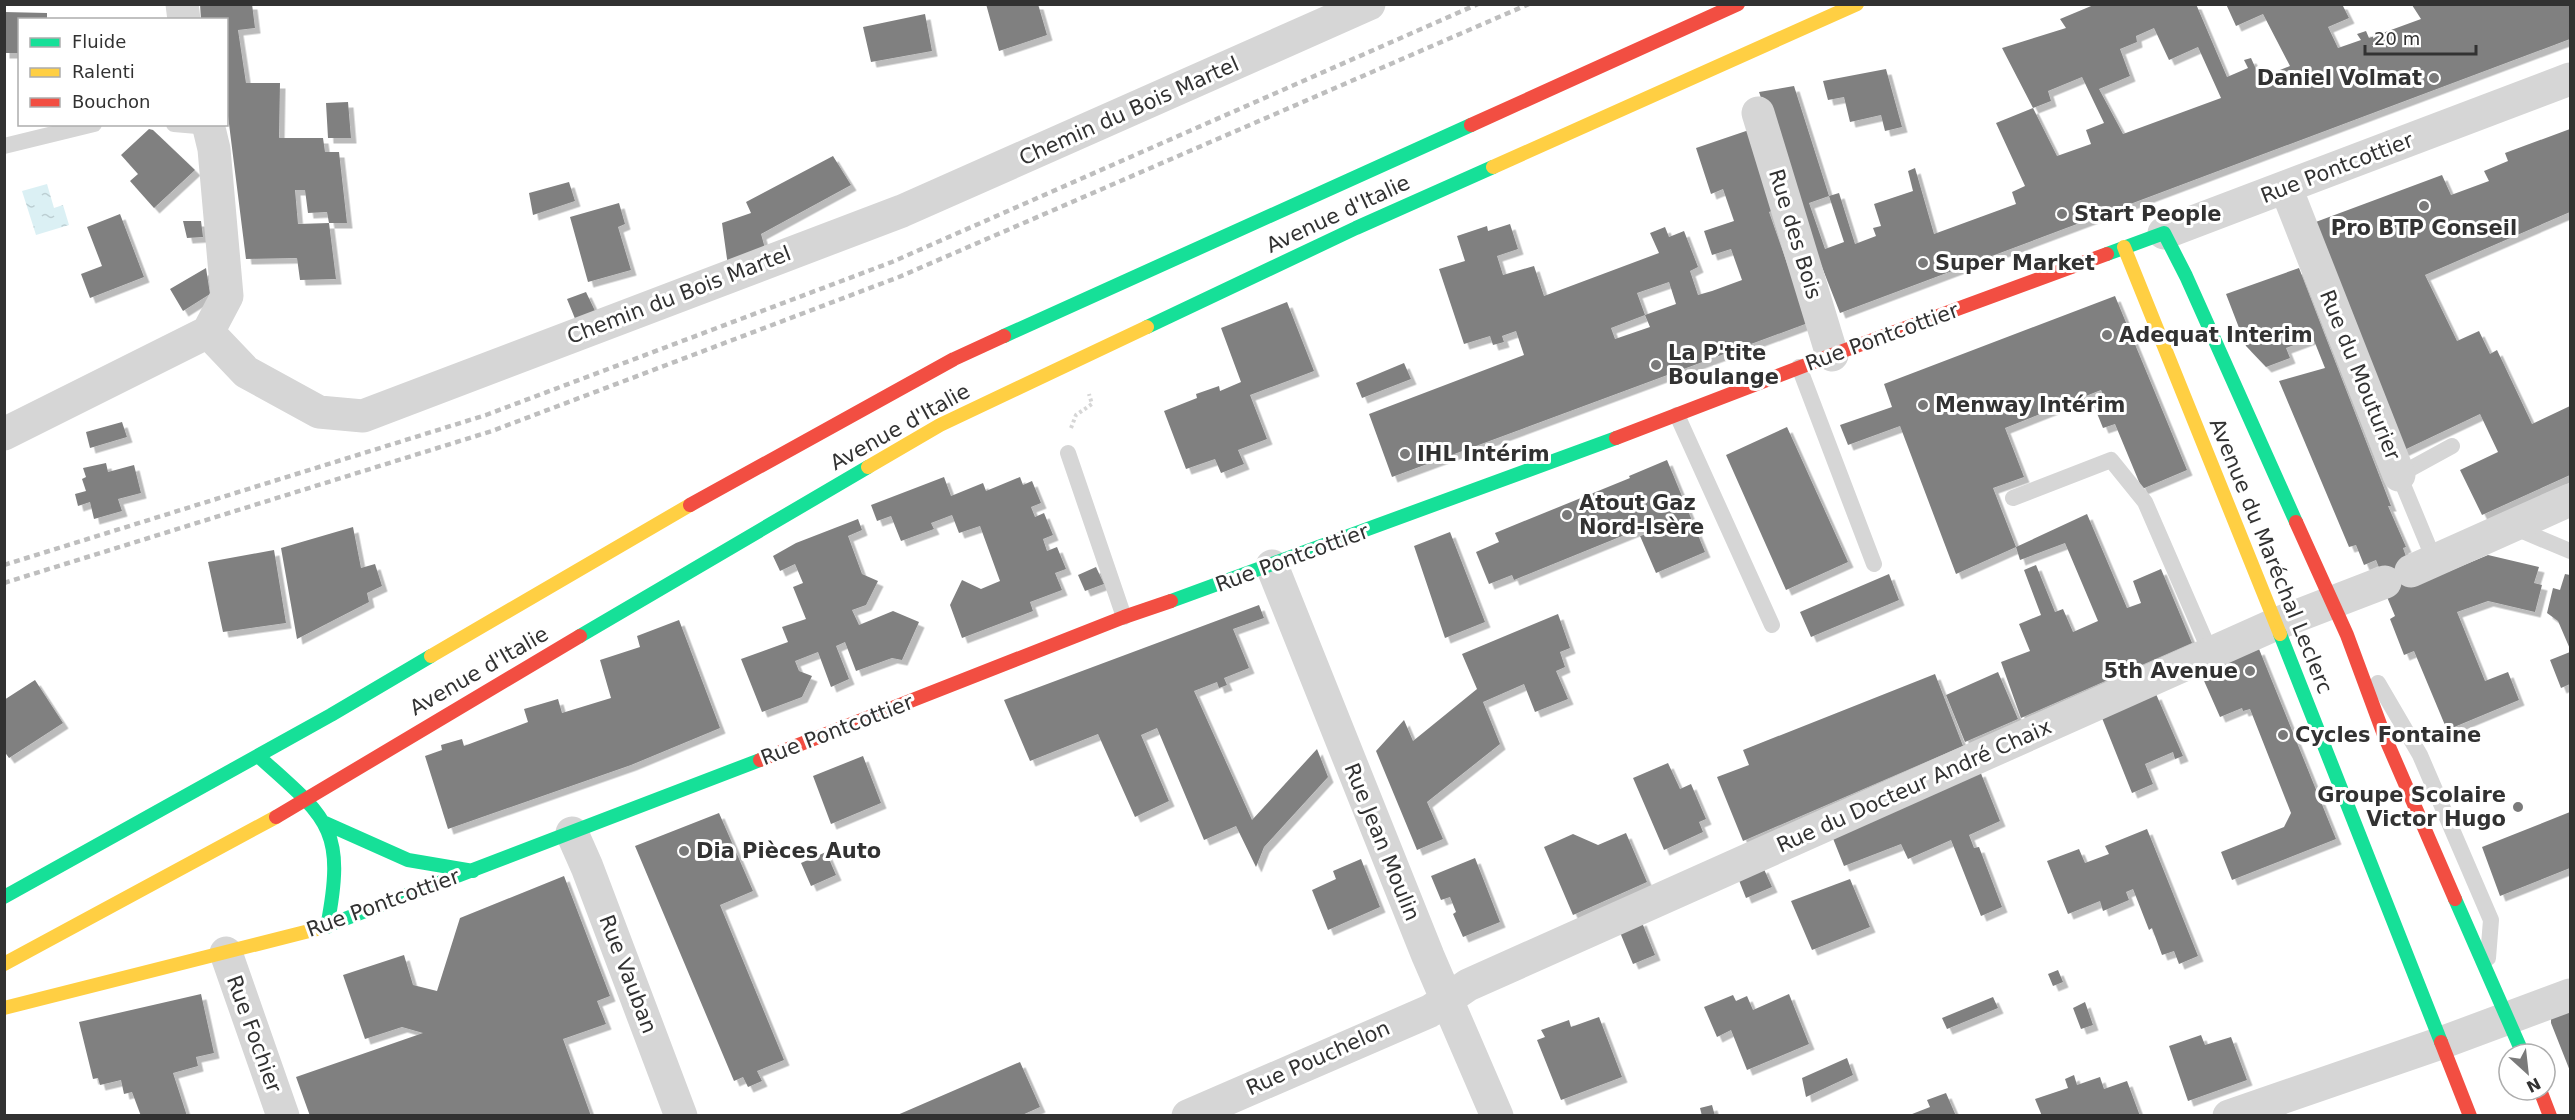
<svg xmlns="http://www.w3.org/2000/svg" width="2575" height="1120" viewBox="0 0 2575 1120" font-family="'DejaVu Sans',sans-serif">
  <defs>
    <pattern id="water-ripples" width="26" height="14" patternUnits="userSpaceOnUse" patternTransform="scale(1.5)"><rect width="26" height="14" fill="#dbf0f4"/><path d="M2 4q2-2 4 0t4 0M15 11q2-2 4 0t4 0" fill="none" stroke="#bcced2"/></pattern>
    <filter id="shadow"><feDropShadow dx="5.5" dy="5.5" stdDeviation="0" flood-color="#0004"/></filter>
  </defs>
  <rect width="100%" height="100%" fill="#fff"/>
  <path fill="url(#water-ripples)" d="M47 184 54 208 63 205 69 225 36 235 22 191Z"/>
  <path fill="#808080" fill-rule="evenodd" filter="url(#shadow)" d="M200 4H252L255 28 238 30 246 83H280L279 138H323L325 152H339L347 223H329L327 212 308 213 305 190H295L298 224 329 223 336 279 300 280 297 258 246 259 226 100V20H201Z
    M986 4H1038L1047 35 999 51Z
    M2096 4H2196L2227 77 2248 68 2244 60 2251 58 2260 78 2290 66 2263 14 2236 26 2226 4H2342L2349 18 2328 27 2338 48 2361 40 2357 34 2366 31 2369 38 2421 19 2412 5H2570V39L1840 313 1798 206 1759 92 1794 86 1829 196 1839 193 1855 244 1876 236 1873 228 1881 226 1874 204 1913 191 1908 171 1915 168 1934 234 2016 204 2012 192 2025 186 1996 123 2033 108 2057 156 2091 144 2086 130 2104 123 2082 77 2048 91 2051 101 2033 108 2002 48 2066 28 2060 19ZM2154 28 2169 60 2198 47 2221 98 2123 134 2099 89 2130 76 2120 49 2137 42 2136 36ZM1829 196 1844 242 1825 249 1809 203Z
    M4 12 47 13V20H20V53H4Z
    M925 14 932 51 871 62 863 27Z
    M1886 69 1902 127 1885 131 1881 115 1850 122 1844 97 1828 100 1823 81Z
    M348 102 351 138H328L326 103Z
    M149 129 153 130 195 170 154 208 130 181 138 174 121 155Z
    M2570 129V212L2425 275 2457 341 2479 331 2490 354 2497 350 2532 424 2570 406V475L2482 515 2460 470 2498 452 2480 414 2402 451 2313 223 2442 175 2451 195 2489 181 2484 171 2508 161 2505 153Z
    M1749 130 1774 210 1769 212 1808 323 1392 477 1369 414 1524 355 1516 331 1502 336 1504 342 1493 345 1490 336 1464 344 1439 269 1465 261 1457 236 1487 226 1488 231 1510 224 1518 249 1497 256 1503 275 1534 266 1544 296 1659 253 1650 233 1665 227 1669 237 1684 231 1698 267 1690 271 1698 295 1712 291 1742 280 1731 249 1712 255 1704 231 1734 221 1723 189 1711 194 1696 148ZM1669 282 1676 304 1645 315 1650 327 1615 339 1611 328 1645 315 1637 293Z
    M833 156 851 185 761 234 766 252 728 266 722 223 751 213 746 202Z
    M569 182 575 201 533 215 529 193Z
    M619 203 625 224 618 227 631 270 588 282 570 217Z
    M120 214 144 277 90 298 81 274 102 266 87 227Z
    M183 221H201L203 237 187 238Z
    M206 268 210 294 183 311 170 289Z
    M2299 268 2391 506H2388L2406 547 2403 548 2416 585 2488 555 2539 567 2534 583 2542 585 2535 612 2488 601 2457 612 2485 681 2508 672 2519 700 2447 730 2414 651 2404 655 2390 619 2395 616 2387 597 2390 595 2376 560 2364 565 2356 545 2349 547 2279 381 2325 368 2313 338 2286 348 2290 358 2266 367 2246 346 2226 294Z
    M586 292 596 313 576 321 567 299Z
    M2115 296 2187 470 2142 489 2115 424 2103 428 2094 406 2106 401 2101 390 2005 428 2024 477 1993 488 2016 547 1956 574 1900 426 1848 445 1840 425 1892 407 1884 384Z
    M1287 302 1314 371 1250 395 1267 439 1238 450 1244 464 1221 473 1215 459 1186 469 1164 411 1197 398 1196 394 1219 386 1220 391 1241 382 1221 328Z
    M1404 363 1411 379 1362 398 1356 383Z
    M122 422 127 437 90 448 86 432Z
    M1787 427 1848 562 1786 590 1726 455Z
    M1667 460 1705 552 1656 573 1640 536 1652 532 1649 525 1514 580 1512 575 1489 584 1476 552 1499 542 1495 533 1630 478 1629 476Z
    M106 463 108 472 134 465 141 493 118 499 122 511 94 519 90 502 78 506 75 494 86 491 82 479 86 477 83 468Z
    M944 477 951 496 983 483 986 491 1020 477 1023 485 1032 481 1041 503 1031 507 1035 517 1044 513 1053 535 1043 539 1047 551 1057 547 1066 569 1055 573 1062 590 1030 602 1033 611 962 638 950 605 962 580 981 589 1000 581 980 526 959 533 952 515 931 523 934 529 901 541 891 516 877 521 871 505Z
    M2087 514 2127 608 2141 603 2133 581 2161 569 2192 643 2021 718 2001 662 2030 651 2019 624 2041 615 2024 570 2036 565 2055 612 2063 609 2073 632 2098 621 2065 543 2020 560 2016 547Z
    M858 519 862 530 848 536 862 574 878 581 866 605 852 610 859 625 893 611 919 622 902 660 892 658 856 671 845 642 836 646 849 679 831 687 818 652 795 661 799 671 812 676 802 697 762 712 741 659 788 642 782 627 806 619 793 587 803 583 795 564 780 571 773 556 796 543Z
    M353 527 361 568 375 564 382 586 367 593 369 602 297 639 281 548Z
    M1450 532 1485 622 1445 638 1414 546Z
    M274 550 286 623 223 632 208 562Z
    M1096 567 1104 584 1085 591 1078 575Z
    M1889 574 1899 600 1811 637 1800 612Z
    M2565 574 2570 575V649L2558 621 2547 613 2553 588 2560 590Z
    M1259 605 1264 618 1233 629 1249 668 1224 678 1227 685 1219 688 1217 682 1194 691 1252 820 1317 749 1328 777 1264 847 1256 867 1236 826 1204 840 1157 728 1141 735 1169 801 1135 817 1098 734 1030 761 1004 700Z
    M1558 614 1570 648 1560 652 1565 667 1556 671 1568 699 1535 712 1524 684 1483 702 1500 744 1427 802 1443 839 1417 850 1376 751 1404 720 1413 741 1477 689 1462 654Z
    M679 620 720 728 631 765 448 829 425 756 442 750 441 745 462 739 464 746 528 722 524 709 558 699 562 713 611 698 600 660 640 647 637 636Z
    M2259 649 2336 839 2232 880 2221 852 2284 827 2291 813 2250 709 2243 711 2242 708 2220 717 2201 674Z
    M2570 652V684L2561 688 2550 660Z
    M1998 672 2018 719 1965 742 1946 695Z
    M1935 674 1963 746 1743 841 1717 777 1749 765 1743 750Z
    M35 680 63 723 9 758 4 751V700Z
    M2156 694 2183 756 2175 759 2173 752 2145 764 2153 784 2132 793 2102 718Z
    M863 756 881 803 831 824 813 776Z
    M1668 763 1680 789 1691 784 1706 819 1699 822 1703 832 1664 850 1633 778Z
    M1980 771 2000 821 1969 835 1974 848 1979 847 2002 907 1981 916 1951 840 1908 859 1901 844 1844 866 1832 836Z
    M2570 812V868L2500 896 2482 847Z
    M719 813 753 891 720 905 784 1060 757 1071 762 1081 748 1087 743 1077 734 1081 635 846Z
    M2147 829 2198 956 2179 964 2174 951 2162 955 2152 928 2149 930 2133 889 2126 892 2129 900 2103 911 2100 901 2068 914 2047 861 2079 849 2085 863 2109 854 2105 846Z
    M1626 833 1647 882 1573 915 1544 847 1573 834 1598 845Z
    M826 852 836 875 811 886 801 863Z
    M1475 858 1500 922 1463 937 1453 914 1456 912 1450 897 1441 900 1431 876Z
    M1361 859 1380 907 1328 930 1312 890 1336 879 1333 871Z
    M1763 867 1772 887 1746 898 1738 878Z
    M564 876 610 996 597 1001 606 1024 563 1039 591 1116H310L296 1077 423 1033 402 1027 365 1039 343 975 404 955 413 985 437 991 460 918Z
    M1850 879 1870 927 1812 950 1791 901Z
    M1641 920 1655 955 1633 964 1619 930Z
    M2058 970 2063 982 2053 986 2048 974Z
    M201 994 214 1053 196 1057 198 1066 173 1073 187 1116H141L132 1092 124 1094 121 1080 100 1085 98 1078 93 1079 79 1022Z
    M1789 994 1809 1044 1747 1070 1731 1030 1717 1037 1704 1007 1733 995 1736 1001 1747 996 1753 1010Z
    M1993 997 1998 1008 1947 1029 1942 1018Z
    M2085 1002 2093 1025 2081 1029 2073 1008Z
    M2570 1007V1071L2551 1023V1018Z
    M1599 1017 1622 1077 1561 1100 1537 1040 1545 1037 1541 1030 1569 1020 1571 1027Z
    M2201 1035 2205 1045 2231 1037 2247 1080 2188 1101 2169 1046Z
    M1847 1058 1853 1075 1806 1097 1802 1078Z
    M1020 1062 1040 1107 1020 1116H895Z
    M2074 1075 2077 1085 2100 1077 2104 1089 2127 1081 2140 1116H2042L2035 1099 2068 1088 2065 1079Z
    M1946 1093 1956 1116H1907L1930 1107 1927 1100Z
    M1712 1105 1715 1116H1702L1700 1108Z"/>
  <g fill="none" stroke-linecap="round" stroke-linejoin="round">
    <path stroke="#d6d6d6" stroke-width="4" stroke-dasharray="3 3" stroke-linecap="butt" d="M1071 428 1076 415 1092 404 1089 394"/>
    <path stroke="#d6d6d6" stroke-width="16" d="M174 124 209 127
      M4 146 94 124
      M1799 367 1874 564
      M1677 415 1772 625
      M1068 453 1124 617
      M2013 498 2111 460 2145 502 2211 654
      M2513 527 2570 551
      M2435 562 2399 475 2452 446
      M2378 683 2420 755 2491 920 2488 958"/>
    <path stroke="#d6d6d6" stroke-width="33" d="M182 4 184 20
      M1758 113 1832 355
      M208 124 214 149 227 296 208 332
      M2286 188 2399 475
      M2164 233 2570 79
      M4 434 208 332 246 372 319 412 363 416 902 211 1369 4
      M1272 566 1428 956 1497 1116
      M2411 571 2570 500
      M572 833 587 867 681 1116
      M226 953 283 1116
      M1188 1116 1430 1011 1468 985 2276 624 2385 582
      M2229 1116 2441 1043 2570 995"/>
    <path stroke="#16e098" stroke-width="14" d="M2107 254 2164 233 2186 276 2296 522
      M1147 327 1356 228 1493 167
      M1004 336 1471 125
      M1171 601 1616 438
      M2280 634 2441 1042
      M580 636 868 467
      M258 756C329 819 346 829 327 927
      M325 823 408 860 473 871
      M4 897 331 715 431 656
      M2455 899 2523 1054
      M321 928 760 760"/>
    <path stroke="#ffcf43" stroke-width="14" d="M1493 167 1857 4
      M2124 247 2280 634
      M868 467 940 425 1147 327
      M431 656 690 505
      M4 964 276 817
      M4 1008 321 928"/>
    <path stroke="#f24e42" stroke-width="14" d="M1471 125 1738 4
      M1616 438 1832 355 2107 254
      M690 505 954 359 1004 336
      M2296 522 2347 635 2384 735 2455 899
      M760 760 1124 617 1171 601
      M276 817 580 636
      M2441 1042 2470 1116
      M2540 1090 2550 1116"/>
    <path stroke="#bebebe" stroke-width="4.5" stroke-dasharray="6 4.5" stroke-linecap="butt" d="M4 565 486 415 892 262 1478 4
      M4 583 492 431 899 277 1529 4"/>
  </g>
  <g fill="#7a7a7a" stroke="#fff" stroke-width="2">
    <circle cx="2434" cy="78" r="6"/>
    <circle cx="2424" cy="206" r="6"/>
    <circle cx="2062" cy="214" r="6"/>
    <circle cx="1923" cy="263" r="6"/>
    <circle cx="2107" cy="335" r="6"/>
    <circle cx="1656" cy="365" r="6"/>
    <circle cx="1923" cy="405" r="6"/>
    <circle cx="1405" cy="454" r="6"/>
    <circle cx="1567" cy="515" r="6"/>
    <circle cx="2250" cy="671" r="6"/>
    <circle cx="2283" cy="735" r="6"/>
    <circle cx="2518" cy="807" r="6"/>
    <circle cx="684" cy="851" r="6"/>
  </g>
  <g text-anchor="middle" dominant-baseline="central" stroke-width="6" stroke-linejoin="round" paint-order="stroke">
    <g font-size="21" font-weight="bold" fill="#323232" stroke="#fff" text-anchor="start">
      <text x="2422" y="78" text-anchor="end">Daniel Volmat</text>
      <text x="2074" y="214">Start People</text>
      <text x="2424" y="228" text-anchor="middle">Pro BTP Conseil</text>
      <text x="1935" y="263">Super Market</text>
      <text x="2119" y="335">Adequat Interim</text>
      <text x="1668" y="353">La P'tite<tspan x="1668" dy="24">Boulange</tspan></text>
      <text x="1935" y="405">Menway Intérim</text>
      <text x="1417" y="454">IHL Intérim</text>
      <text x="1579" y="503">Atout Gaz<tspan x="1579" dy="24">Nord-Isère</tspan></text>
      <text x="2238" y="671" text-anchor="end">5th Avenue</text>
      <text x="2295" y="735">Cycles Fontaine</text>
      <text x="2506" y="795" text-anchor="end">Groupe Scolaire<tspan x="2506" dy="24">Victor Hugo</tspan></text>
      <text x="696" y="851">Dia Pièces Auto</text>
    </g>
    <g font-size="21" fill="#323232" stroke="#fff">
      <text transform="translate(1129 111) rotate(-24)">Chemin du Bois Martel</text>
      <text transform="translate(2337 168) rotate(-21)">Rue Pontcottier</text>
      <text transform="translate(1338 214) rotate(-25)">Avenue d'Italie</text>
      <text transform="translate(1795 234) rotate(73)">Rue des Bois</text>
      <text transform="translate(679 295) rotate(-21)">Chemin du Bois Martel</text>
      <text transform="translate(1882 337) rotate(-20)">Rue Pontcottier</text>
      <text transform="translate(2360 375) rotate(68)">Rue du Mouturier</text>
      <text transform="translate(900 427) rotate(-29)">Avenue d'Italie</text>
      <text transform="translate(2271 556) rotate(68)">Avenue du Maréchal Leclerc</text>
      <text transform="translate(1292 558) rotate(-20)">Rue Pontcottier</text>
      <text transform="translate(479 671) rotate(-30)">Avenue d'Italie</text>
      <text transform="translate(837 730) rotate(-21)">Rue Pontcottier</text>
      <text transform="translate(1914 786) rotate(-24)">Rue du Docteur André Chaix</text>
      <text transform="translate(1382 842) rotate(68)">Rue Jean Moulin</text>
      <text transform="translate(383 903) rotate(-20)">Rue Pontcottier</text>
      <text transform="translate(628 974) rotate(69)">Rue Vauban</text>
      <text transform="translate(254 1034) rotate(70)">Rue Fochier</text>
      <text transform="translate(1318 1058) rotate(-24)">Rue Pouchelon</text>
    </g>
  </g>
  <rect width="2575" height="1120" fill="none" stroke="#323232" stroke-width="12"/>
  <rect x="18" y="18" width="210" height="108" fill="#ffffff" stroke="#adadad" stroke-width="1.5"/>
  <rect x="30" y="38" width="30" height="9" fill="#16e098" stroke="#adadad" stroke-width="1.5"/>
  <text x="72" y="48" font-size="18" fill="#323232">Fluide</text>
  <rect x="30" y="68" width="30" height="9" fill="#ffcf43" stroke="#adadad" stroke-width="1.5"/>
  <text x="72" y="78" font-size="18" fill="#323232">Ralenti</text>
  <rect x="30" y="98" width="30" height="9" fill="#f24e42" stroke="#adadad" stroke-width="1.5"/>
  <text x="72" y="108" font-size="18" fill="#323232">Bouchon</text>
  <g transform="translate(2527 1072) rotate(153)"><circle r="28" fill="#ffffff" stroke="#adadad" stroke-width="1.5"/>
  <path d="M0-4.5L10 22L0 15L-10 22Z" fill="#7a7a7a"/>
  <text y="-9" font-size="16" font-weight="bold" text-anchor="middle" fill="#323232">N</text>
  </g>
  <path d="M2365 45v9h111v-9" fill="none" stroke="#323232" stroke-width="3"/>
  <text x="2374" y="45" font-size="18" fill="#323232" stroke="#ffffff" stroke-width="4.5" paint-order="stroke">20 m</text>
</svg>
